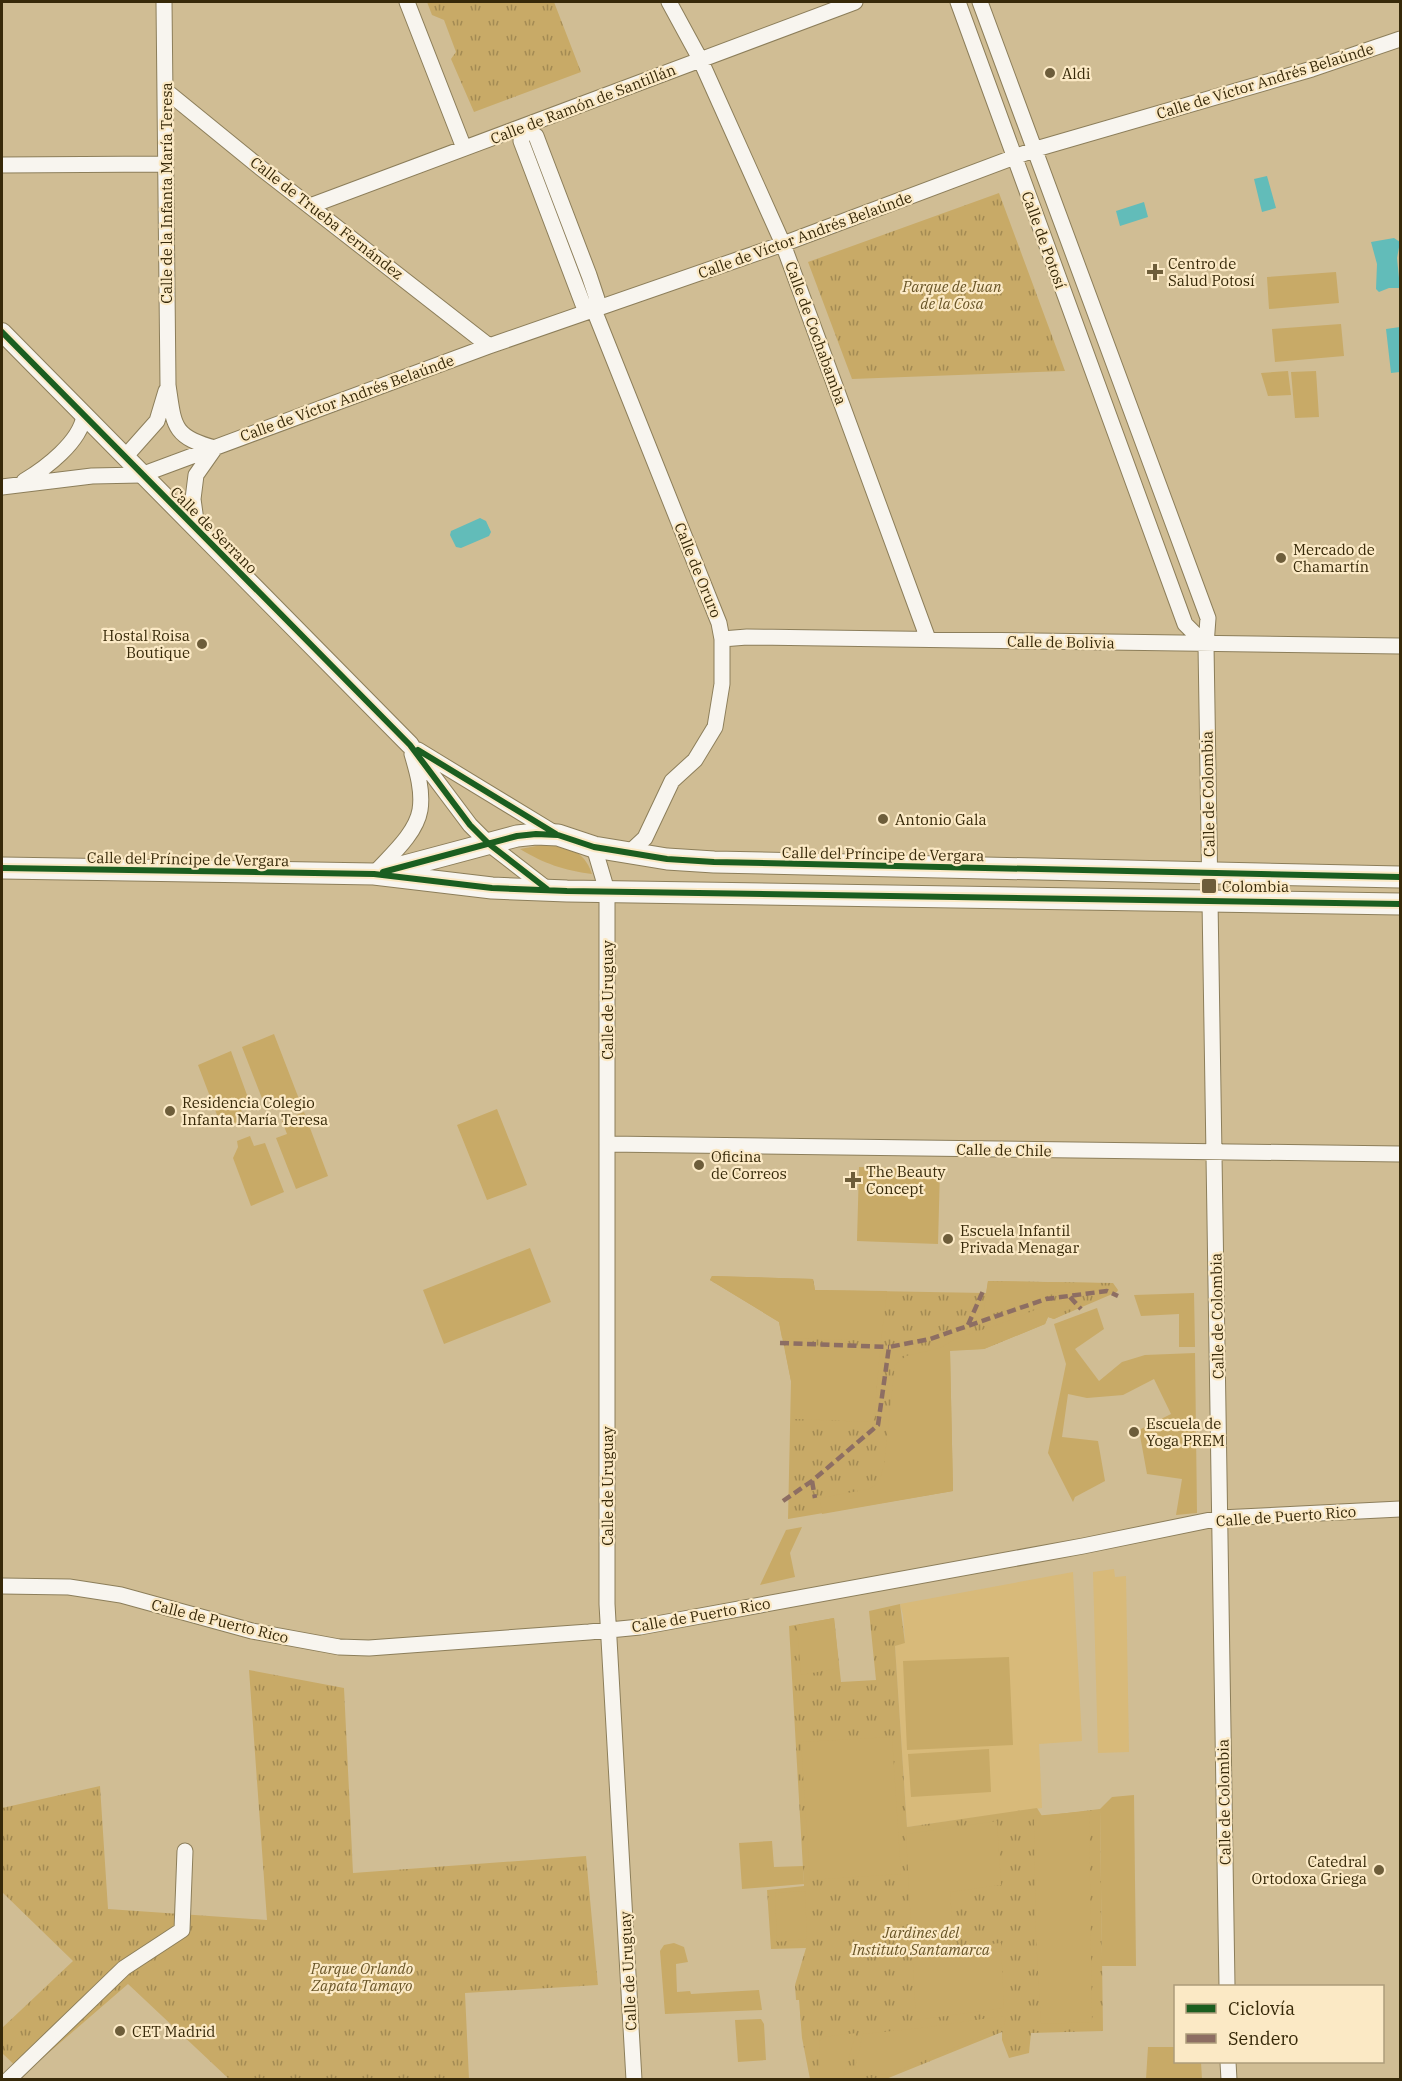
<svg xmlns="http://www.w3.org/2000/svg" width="1402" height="2081" viewBox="0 0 1402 2081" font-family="'IBM Plex Serif',serif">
  <defs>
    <pattern id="grass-tufts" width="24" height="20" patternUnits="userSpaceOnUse" patternTransform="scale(1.5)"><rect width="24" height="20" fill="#c8aa67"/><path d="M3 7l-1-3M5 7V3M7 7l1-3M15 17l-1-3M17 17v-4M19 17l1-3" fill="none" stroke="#a38a53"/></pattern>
  </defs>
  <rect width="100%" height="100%" fill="#d0bd94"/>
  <path fill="#d8ba7a" d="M1114 1569 1115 1577 1126 1576 1129 1752 1098 1753 1093 1572Z
    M1073 1572 1082 1741 1039 1744 1042 1808 907 1827 895 1646 905 1642 903 1615 900 1604Z"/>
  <path fill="url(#grass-tufts)" d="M427 2H554L581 72 474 112 451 59 456 52 444 20 432 15Z
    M999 193 1065 371 852 379 808 262Z
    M712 1276 813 1279 815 1290 986 1293 988 1281 1113 1283 1118 1290 1117 1292 1054 1319 1048 1317 1045 1324 984 1349 950 1350 953 1491 788 1519 791 1381 779 1322 710 1280Z
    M900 1604 905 1643 895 1646 907 1827 1037 1808 1042 1816 1100 1809 1103 2031 1031 2033 1029 2053 1009 2058 1002 2040V2032L886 2079H810L802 2038 799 2000H796L795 1985 806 1948 771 1949 767 1890 804 1886 789 1626 834 1618 841 1682 876 1680 869 1611Z
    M249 1670 344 1688 353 1873 586 1856 598 1985 465 1993 469 2079H229L128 1984 24 2074 2 2053V2028L73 1961 2 1892V1808L100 1786 108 1909 267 1920Z"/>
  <path fill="#c8aa67" d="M1336 272 1339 303 1269 309 1267 277Z
    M1341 324 1344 356 1275 362 1272 329Z
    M1288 371 1291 395 1268 396 1261 373Z
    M1316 371 1319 417 1295 418 1291 372Z
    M542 845C566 846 584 849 592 874 563 870 545 864 520 849Z
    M274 1034 299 1099 278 1107 273 1097 263 1101 242 1047Z
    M231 1051 251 1106 241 1110 245 1121 231 1126 227 1121 217 1115 198 1065Z
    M497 1109 527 1185 487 1200 457 1125Z
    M304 1112 328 1176 296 1189 276 1138 287 1134 282 1121Z
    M250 1136 254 1146 265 1143 284 1192 251 1206 233 1158 238 1147 237 1141Z
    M859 1167 940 1169 938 1244 857 1241Z
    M530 1248 551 1302 444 1344 423 1290Z
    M712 1276 813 1279 815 1290 887 1291 881 1341 782 1338 779 1322 710 1280Z
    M988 1281 1098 1283 1099 1286 1097 1289 1054 1293 989 1315 984 1310Z
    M1194 1293 1195 1347H1179V1314L1141 1316 1134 1295Z
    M1067 1300 1070 1301 1072 1305 1065 1308 1062 1315 1054 1319 1048 1317 1045 1324 984 1349 950 1351 953 1491 822 1514 820 1498 869 1489C880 1484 881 1476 884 1465L895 1365 906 1356 940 1348 955 1339 1011 1320 1049 1304Z
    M1097 1308 1104 1329 1075 1349 1099 1381 1122 1362 1145 1355 1195 1353 1197 1513 1176 1515 1182 1479 1147 1474 1139 1430 1171 1414 1154 1379 1123 1395 1087 1398 1068 1394 1062 1437 1098 1441 1105 1481 1075 1497 1073 1502 1048 1453 1066 1364 1054 1324Z
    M789 1348 880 1350 874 1420 871 1422 795 1419 791 1415V1381L785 1350Z
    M802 1527 790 1553 795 1577 760 1585 786 1530Z
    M834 1618 839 1668 801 1675 797 1625Z
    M1009 1657 1013 1745 907 1750 903 1661Z
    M892 1737 901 1874 810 1880 801 1742Z
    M989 1749 991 1792 911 1797 908 1754Z
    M1134 1795 1136 1966H1102L1100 1809 1112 1797Z
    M1089 1811 1092 2022 1041 2024 1036 1937 1034 1816Z
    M997 1821 1001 1885 950 1892 954 1947 1001 1943 1004 2008 916 2020 906 1834Z
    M772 1841 774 1867 803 1866 804 1884 742 1889 739 1843Z
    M805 1891 807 1939 777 1942 775 1893Z
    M674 1943 684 1947 688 1962 676 1964 677 1992 690 1991 691 1994 759 1990 762 2010 665 2014 660 1951 664 1945Z
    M1003 2016 1006 2019 1003 2027 921 2062 888 2074 853 2076 863 2034 921 2028Z
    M761 2019 764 2024 766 2060 738 2062 735 2020Z
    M856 2033 843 2078 820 2079 819 2042 823 2037Z
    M1148 2047H1175L1176 2062H1201L1202 2079H1146Z"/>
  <path fill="#62bcb9" d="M1267 176 1276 208 1262 212 1254 179Z
    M1144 202 1148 217 1120 226 1116 211Z
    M1394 238 1400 242 1397 258 1400 288H1389L1379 292 1376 289 1377 264 1371 242Z
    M1400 327V372L1391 373 1386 329Z
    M480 518 486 521 491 532 489 536 461 548 456 547 450 535 451 531Z"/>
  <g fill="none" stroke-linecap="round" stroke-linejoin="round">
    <g stroke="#8c7e5a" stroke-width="17">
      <path id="minor" d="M164 2 168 385C174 425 172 437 215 448
        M407 2 464 148
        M669 2 700 59 783 244 928 639
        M958 2 1185 624 1206 645
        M980 2 1208 618 1206 645 1227 1986
        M165 90 257 165 489 346
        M522 127 536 136 539 144 589 275 597 299 594 310 719 623 722 639V684L715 727 695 760 672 781 645 838 630 852
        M522 127 521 141 584 307 594 310
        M2 165 165 164
        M310 206 855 2
        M125 457 157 421 166 391
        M24 481C46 468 80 442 84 416
        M2 487 92 476 141 475 489 346 783 244 1036 149 1312 69 1400 39
        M197 528 193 499 196 475 215 448
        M722 639 747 637C965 639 1183 645 1400 646
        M410 745 470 825 489 844 547 889
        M418 750 556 834
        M594 847 607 891V1604L634 2080
        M374 874C390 856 416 834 420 810 423 791 417 771 412 754
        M607 1144 1400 1154
        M2 1586 69 1587 121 1595 252 1631 339 1647 369 1648 589 1632 640 1627 1083 1546 1220 1518 1400 1509
        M1228 2062 1229 2080
        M8 2080 124 1968 182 1930 185 1851"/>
    </g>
    <g stroke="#8c7e5a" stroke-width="20">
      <path id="tertiary" d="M2 332 410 745"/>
    </g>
    <g stroke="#8c7e5a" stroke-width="23">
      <path id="secondary" d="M2 868 374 874 492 888 567 891 1400 904
        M386 871 517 836 536 834 558 835 594 847 667 859 714 862 1400 877"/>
    </g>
    <use href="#minor" stroke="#f8f5ef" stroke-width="15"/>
    <use href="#tertiary" stroke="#f8f5ef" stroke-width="18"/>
    <use href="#secondary" stroke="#f8f5ef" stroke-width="21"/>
    <path stroke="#8d6e63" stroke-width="4.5" stroke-dasharray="9 4.5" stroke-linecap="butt" d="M1070 1297 1081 1309
      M968 1325 983 1291
      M780 1343 889 1347
      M812 1481 815 1498
      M783 1501 812 1481 878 1425 889 1347 930 1339 1046 1299 1107 1291 1118 1296"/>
    <g stroke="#fbe9c5" stroke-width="10">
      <path id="cycleway" d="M2 332 410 745 470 825 489 844 547 889
        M418 750 556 834
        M2 868 374 874 492 888 567 891 1400 904
        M383 872 517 836 536 834 558 835 594 847 667 859 714 862 1400 877"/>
    </g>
    <use href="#cycleway" stroke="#1b5e20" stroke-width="6"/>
  </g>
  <g fill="#6d5d3a" stroke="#fbe9c5" stroke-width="2">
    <circle cx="1050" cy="73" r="6"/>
    <path d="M1152 263h6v6h6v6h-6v6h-6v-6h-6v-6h6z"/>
    <circle cx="1281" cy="558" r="6"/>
    <circle cx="202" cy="644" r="6"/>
    <circle cx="883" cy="819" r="6"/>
    <rect x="1201" y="878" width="16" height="16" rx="3"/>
    <circle cx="170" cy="1111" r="6"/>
    <circle cx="699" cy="1165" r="6"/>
    <path d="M850 1171h6v6h6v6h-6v6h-6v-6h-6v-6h6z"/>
    <circle cx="948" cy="1239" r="6"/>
    <circle cx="1134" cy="1432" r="6"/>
    <circle cx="1379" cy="1870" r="6"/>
    <circle cx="120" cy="2031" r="6"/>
  </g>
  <g text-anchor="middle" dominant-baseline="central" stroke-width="4.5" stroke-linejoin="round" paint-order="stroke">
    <g font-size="15" fill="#372909" stroke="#fbe9c5" text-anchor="start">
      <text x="1062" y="73">Aldi</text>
      <text x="1168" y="263">Centro de<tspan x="1168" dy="17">Salud Potosí</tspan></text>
      <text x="1293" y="549">Mercado de<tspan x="1293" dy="17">Chamartín</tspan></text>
      <text x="190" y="635" text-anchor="end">Hostal Roisa<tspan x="190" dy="17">Boutique</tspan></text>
      <text x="895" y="819">Antonio Gala</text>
      <text x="1222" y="886">Colombia</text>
      <text x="182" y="1102">Residencia Colegio<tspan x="182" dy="17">Infanta María Teresa</tspan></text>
      <text x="711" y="1156">Oficina<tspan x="711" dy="17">de Correos</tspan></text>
      <text x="866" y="1171">The Beauty<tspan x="866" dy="17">Concept</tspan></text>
      <text x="960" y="1230">Escuela Infantil<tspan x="960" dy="17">Privada Menagar</tspan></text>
      <text x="1146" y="1423">Escuela de<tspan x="1146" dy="17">Yoga PREM</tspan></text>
      <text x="1367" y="1861" text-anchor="end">Catedral<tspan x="1367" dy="17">Ortodoxa Griega</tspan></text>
      <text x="132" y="2031">CET Madrid</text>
    </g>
    <g font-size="15" fill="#372909" stroke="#fbe9c5">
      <text transform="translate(1265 81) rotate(-17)">Calle de Víctor Andrés Belaúnde</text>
      <text transform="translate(583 104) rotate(-21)">Calle de Ramón de Santillán</text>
      <text transform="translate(166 193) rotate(-90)">Calle de la Infanta María Teresa</text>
      <text transform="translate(327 218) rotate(38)">Calle de Trueba Fernández</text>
      <text transform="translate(805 235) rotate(-20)">Calle de Víctor Andrés Belaúnde</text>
      <text transform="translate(1044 240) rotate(70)">Calle de Potosí</text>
      <text transform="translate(816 333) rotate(70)">Calle de Cochabamba</text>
      <text transform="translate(347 398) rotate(-20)">Calle de Víctor Andrés Belaúnde</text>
      <text transform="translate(214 530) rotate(45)">Calle de Serrano</text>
      <text transform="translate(698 570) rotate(68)">Calle de Oruro</text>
      <text transform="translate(1061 642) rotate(1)">Calle de Bolivia</text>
      <text transform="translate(1208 794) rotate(-91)">Calle de Colombia</text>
      <text transform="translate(883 854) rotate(1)">Calle del Príncipe de Vergara</text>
      <text transform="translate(188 859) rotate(1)">Calle del Príncipe de Vergara</text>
      <text transform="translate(607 1000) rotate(-90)">Calle de Uruguay</text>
      <text transform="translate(1004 1150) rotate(1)">Calle de Chile</text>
      <text transform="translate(1217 1316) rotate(-91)">Calle de Colombia</text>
      <text transform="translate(607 1486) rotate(-90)">Calle de Uruguay</text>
      <text transform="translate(1286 1516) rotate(-4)">Calle de Puerto Rico</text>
      <text transform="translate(701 1615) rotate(-10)">Calle de Puerto Rico</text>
      <text transform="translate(220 1621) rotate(14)">Calle de Puerto Rico</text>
      <text transform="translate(1224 1802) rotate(-91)">Calle de Colombia</text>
      <text transform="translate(628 1971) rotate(-93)">Calle de Uruguay</text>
    </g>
    <g font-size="15" font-style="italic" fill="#695527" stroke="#fbe9c5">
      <text x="952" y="286">Parque de Juan<tspan x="952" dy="17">de la Cosa</tspan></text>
      <text x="921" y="1932">Jardines del<tspan x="921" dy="17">Instituto Santamarca</tspan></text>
      <text x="362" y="1968">Parque Orlando<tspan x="362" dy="17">Zapata Tamayo</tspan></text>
    </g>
  </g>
  <rect width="1402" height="2081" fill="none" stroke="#372909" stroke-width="6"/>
  <rect x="1174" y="1985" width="210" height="78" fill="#fbe9c5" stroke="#ad9c7a" stroke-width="1.5"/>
  <rect x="1186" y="2004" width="30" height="9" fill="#1b5e20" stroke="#ad9c7a" stroke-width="1.5"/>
  <text x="1228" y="2015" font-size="18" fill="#372909">Ciclovía</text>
  <rect x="1186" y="2034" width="30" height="9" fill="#8d6e63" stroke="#ad9c7a" stroke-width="1.5"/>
  <text x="1228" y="2045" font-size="18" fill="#372909">Sendero</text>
</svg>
